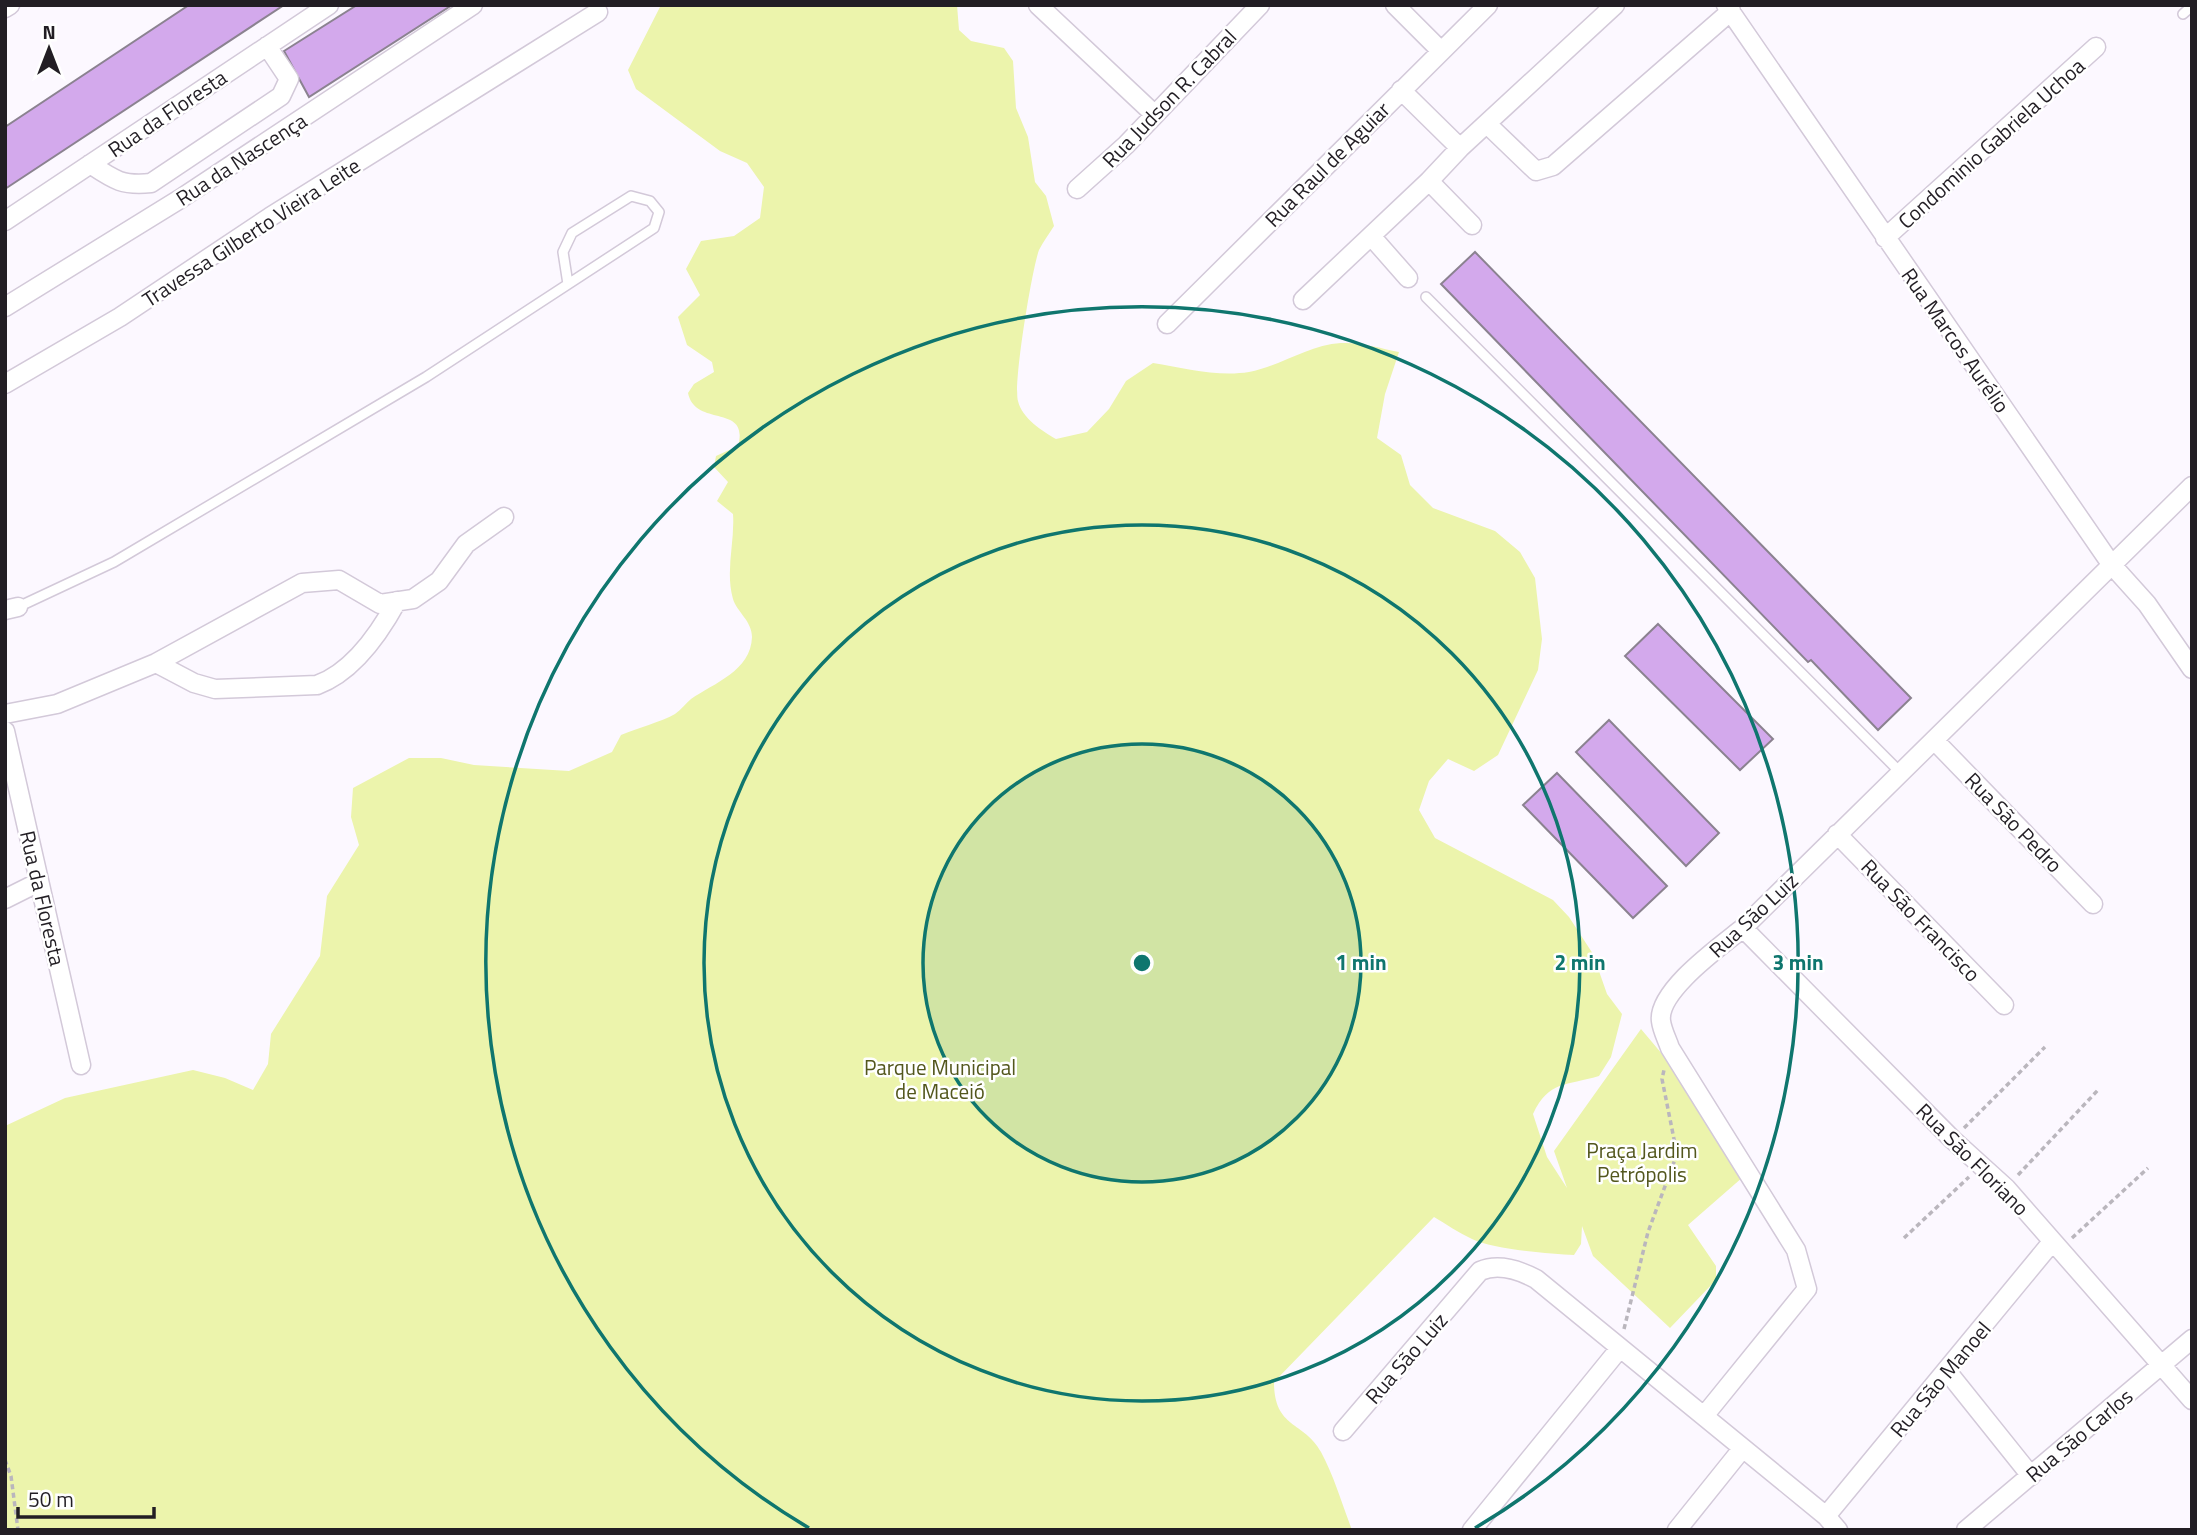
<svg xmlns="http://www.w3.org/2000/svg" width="2197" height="1535" viewBox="0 0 2197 1535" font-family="'Titillium Web',sans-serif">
  <rect width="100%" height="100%" fill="#fcf8ff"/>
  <path fill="#ecf4ac" d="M661 5H957L959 30 971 41 1004 48 1013 61 1016 108 1028 137 1035 182 1046 196 1054 226C1049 234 1043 242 1039 250 1032 269 1013 384 1018 401 1022 418 1042 431 1056 439L1087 432 1109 409 1126 381 1153 363C1183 368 1218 377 1249 372 1281 366 1308 345 1341 343 1360 342 1380 348 1399 352L1385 394 1377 438 1401 455 1410 485 1433 508 1495 531 1520 552 1535 578 1542 639 1538 670 1498 755 1474 771 1448 759 1429 781 1419 810 1435 838 1553 900 1569 917 1593 954 1607 994 1622 1014 1611 1057 1599 1076C1566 1086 1549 1080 1533 1114L1547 1157 1567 1188 1554 1151 1641 1029 1673 1067 1743 1177 1688 1225 1716 1266V1280L1670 1328 1593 1256 1582 1226 1581 1244 1574 1255C1549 1254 1492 1249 1472 1239 1459 1233 1446 1224 1434 1217L1274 1382C1274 1429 1304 1421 1321 1452 1334 1476 1342 1504 1352 1530H5V1126L65 1098 193 1070 225 1078 253 1090 268 1064 271 1034 320 956 327 896 359 845 351 817 353 788 409 758H441L474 765 569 771 612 752 621 735C637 728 661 722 675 714 681 710 686 703 691 699 714 683 751 671 752 637 752 621 737 612 733 599 725 571 735 542 733 514L717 501 728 482 714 467 716 456 738 446C750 403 695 428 688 393L694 384 714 372 712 362 687 345 678 317 700 295 686 269 701 241 734 236 760 218 764 187 747 163 720 151 636 89 628 70Z"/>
  <path fill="#d3a9ec" stroke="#8b8290" stroke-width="2" d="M189 5H284L5 189V127Z
    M357 5H452L309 97 284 51Z
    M1475 252 1911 698 1878 730 1811 660 1808 662 1441 284Z
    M1658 624 1773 739 1740 770 1625 656Z
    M1609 720 1719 833 1686 866 1576 752Z
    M1557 773 1667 886 1633 918 1523 805Z"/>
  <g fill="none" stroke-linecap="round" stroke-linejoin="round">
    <g stroke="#d3c9d9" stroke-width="12">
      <path id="lane" d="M2183 14 2192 6
        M1426 297 1901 773
        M18 607 114 562 426 377 654 228 659 212 650 201 631 196 572 233 563 252 568 284"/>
    </g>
    <g stroke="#d3c9d9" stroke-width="21">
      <path id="street" d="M1038 5 1154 114
        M1395 5 1441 51
        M1726 5 2111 564 2147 604 2192 669
        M5 8 10 5
        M1401 90 1460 148
        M1487 124 1536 171 1553 166 1731 11
        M90 164C114 180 122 186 151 183L281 96 289 79 267 46
        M1429 181 1472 225
        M1077 189 1126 145 1260 5
        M5 221 329 5
        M1371 236 1408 278
        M1885 238 2096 47
        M1303 300 1429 181 1460 148 1615 5
        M5 307 180 199 473 5
        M1167 324 1488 5
        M5 384 120 317 270 217 598 12
        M5 610 18 607
        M156 663 194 683 215 689 317 685C353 672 379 634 397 601
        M5 714 57 704 156 663 302 583 339 580 380 604 413 599 439 581 466 544 504 517
        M5 731 81 1065
        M1934 740 2093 904
        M1837 834 2004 1005
        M5 899 39 882
        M1743 928 1953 1140 2006 1188 2192 1400
        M1947 1371 2031 1476
        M1704 1416 1807 1289 1796 1250 1670 1048C1667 1039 1662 1030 1661 1021 1657 991 1721 946 1743 928L2192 486
        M1343 1431 1480 1271C1499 1263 1519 1270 1536 1279L1826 1516 1838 1530
        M1826 1516 2052 1242
        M1472 1530 1620 1348
        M1677 1530 1742 1449
        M1966 1530 2192 1339"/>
    </g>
    <path stroke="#bab6bd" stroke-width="3.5" stroke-dasharray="5 3.5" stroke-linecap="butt" d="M1964 1128 2045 1047
      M2018 1175 2098 1090
      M1904 1238 1969 1177
      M2072 1238 2148 1168
      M1624 1329 1648 1232 1677 1154 1662 1079 1664 1070
      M5 1460 11 1476 18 1530"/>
    <use href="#lane" stroke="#fff" stroke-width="9"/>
    <use href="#street" stroke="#fff" stroke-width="18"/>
  </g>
  <circle cx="1142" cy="963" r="219" fill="#0f766e" fill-opacity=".12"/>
  <g fill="none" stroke="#0f766e" stroke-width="3.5">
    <circle cx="1142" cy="963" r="219"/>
    <circle cx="1142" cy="963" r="438"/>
    <path d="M809 1528A656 656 0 1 1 1475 1528"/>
  </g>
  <g text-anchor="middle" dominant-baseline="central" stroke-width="5" stroke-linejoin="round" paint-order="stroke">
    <g font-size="21" fill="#221e24" stroke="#fff">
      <text transform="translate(1169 98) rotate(-46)">Rua Judson R. Cabral</text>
      <text transform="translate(167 113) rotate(-34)">Rua da Floresta</text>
      <text transform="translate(1991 143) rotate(-42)">Condominio Gabriela Uchoa</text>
      <text transform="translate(241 159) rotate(-33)">Rua da Nascença</text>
      <text transform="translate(1327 164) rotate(-45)">Rua Raul de Aguiar</text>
      <text transform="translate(251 232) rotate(-33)">Travessa Gilberto Vieira Leite</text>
      <text transform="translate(1956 340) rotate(55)">Rua Marcos Aurélio</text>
      <text transform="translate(2014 822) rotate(46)">Rua São Pedro</text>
      <text transform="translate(43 898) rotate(77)">Rua da Floresta</text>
      <text transform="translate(1753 915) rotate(-43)">Rua São Luiz</text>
      <text transform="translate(1921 920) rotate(46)">Rua São Francisco</text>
      <text transform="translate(1973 1159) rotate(45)">Rua São Floriano</text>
      <text transform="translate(1406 1358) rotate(-49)">Rua São Luiz</text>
      <text transform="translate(1940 1379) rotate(-50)">Rua São Manoel</text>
      <text transform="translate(2079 1435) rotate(-40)">Rua São Carlos</text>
    </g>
    <g font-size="21" fill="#53571d" stroke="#fff">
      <text x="940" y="1067">Parque Municipal<tspan x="940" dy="24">de Maceió</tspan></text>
      <text x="1642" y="1150">Praça Jardim<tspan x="1642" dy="24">Petrópolis</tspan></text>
    </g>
  </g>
  <circle cx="1142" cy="963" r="10" fill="#0f766e" stroke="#fff" stroke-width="3.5"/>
  <g font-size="21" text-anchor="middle" font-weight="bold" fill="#0f766e" stroke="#fff" stroke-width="5" stroke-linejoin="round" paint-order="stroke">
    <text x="1361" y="970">1 min</text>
    <text x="1580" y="970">2 min</text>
    <text x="1798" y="970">3 min</text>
  </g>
  <rect width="2197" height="1535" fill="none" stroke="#221e24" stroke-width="14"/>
  <g transform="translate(49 49)" stroke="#ffffff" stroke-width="5" paint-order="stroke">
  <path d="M0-5L12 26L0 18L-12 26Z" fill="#221e24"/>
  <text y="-10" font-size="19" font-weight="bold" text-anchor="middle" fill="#221e24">N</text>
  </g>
  <path d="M18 1507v10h136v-10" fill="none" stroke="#221e24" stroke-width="3.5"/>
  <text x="28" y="1507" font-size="21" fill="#221e24" stroke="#ffffff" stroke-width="5" paint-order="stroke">50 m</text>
</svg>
